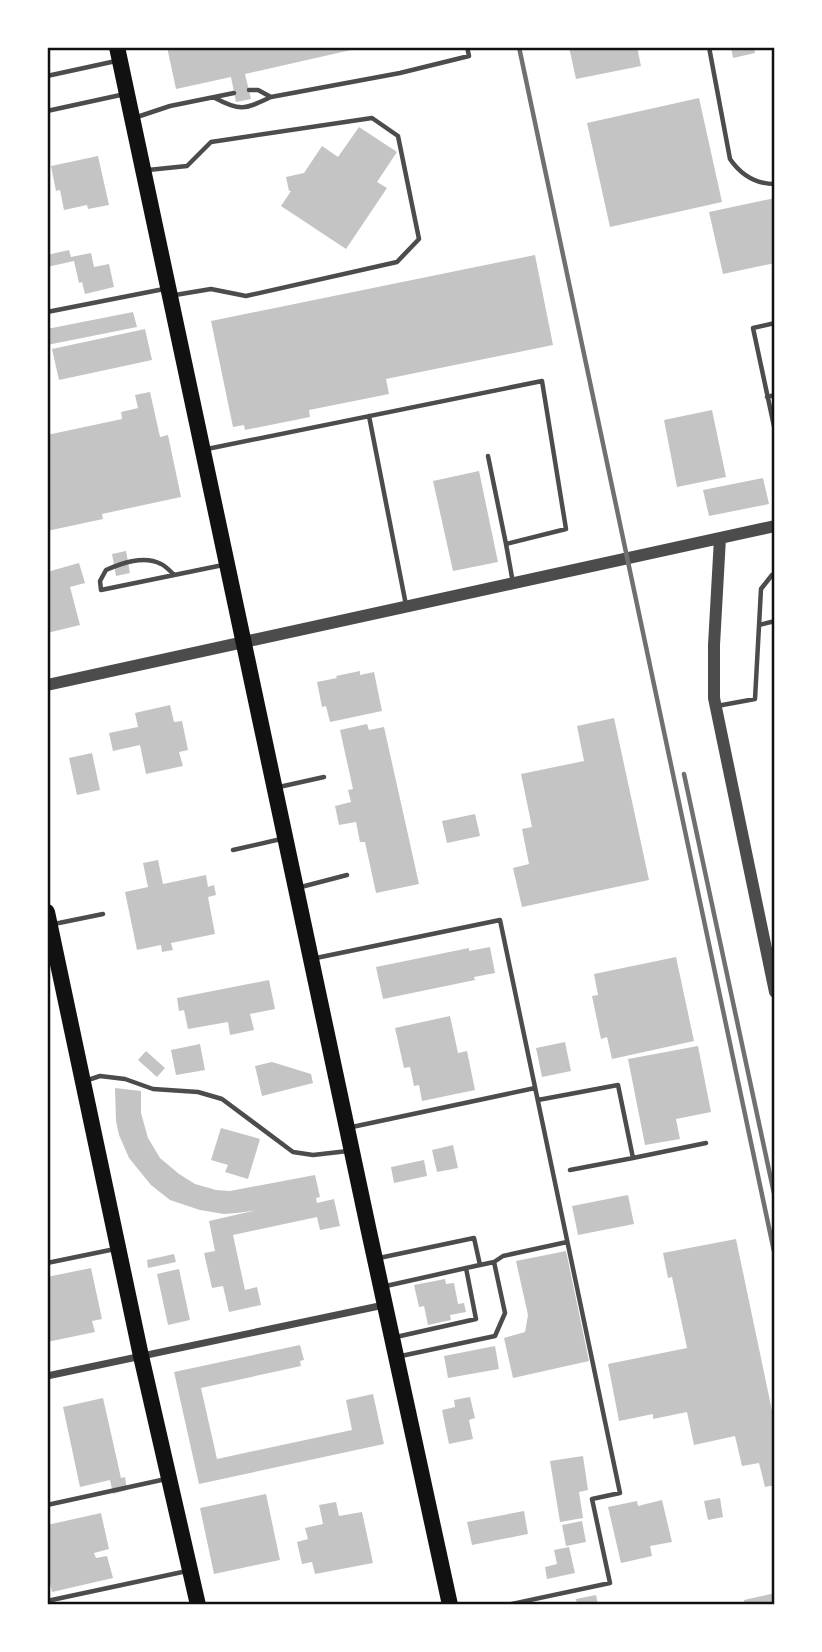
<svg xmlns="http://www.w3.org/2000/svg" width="822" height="1652" viewBox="0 0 822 1652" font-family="Lato,sans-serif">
  <rect width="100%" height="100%" fill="#fff"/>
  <path fill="#c4c4c4" d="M167 47H351V50L245 74 251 99 236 102 231 77 176 89Z
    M569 47H637L641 66 576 79Z
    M731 47H754L755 53 733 58Z
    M699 98 722 202 610 227 587 123Z
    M359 127 397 152 377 182 387 188 346 249 281 206 291 191H289L286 177 304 173 322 146 338 157Z
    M98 156 109 205 88 209 87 205 64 210 60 190 56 191 51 166Z
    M775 198V263L723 274 709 212Z
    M69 250 71 257 91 253 94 267 109 264 114 287 85 294 82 282 79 283 74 261 47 267V255Z
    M535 255 553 345 386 379 389 394 309 410 310 417 245 430 244 425 233 427 211 321Z
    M133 312 137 327 47 345V329Z
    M145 329 152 360 59 380 52 349Z
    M150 392 160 437 168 435 181 497 102 514 103 519 47 531V435L122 419 121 412 138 408 135 395Z
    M712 410 726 477 677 487 664 420Z
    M479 471 498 562 453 571 433 481Z
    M763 478 769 504 709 516 703 490Z
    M126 551 130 573 116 576 112 554Z
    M79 563 85 583 70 587 80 625 47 633V572Z
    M360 671V675L374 672 382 711 330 722 326 706 322 707 317 682 337 678 336 676Z
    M170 705 174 722 182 721 188 750 179 752 183 766 146 774 140 745 113 751 109 733 138 727 135 713Z
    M614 718 649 880 522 907 513 868 529 864 522 829 532 827 521 774 584 761 577 726Z
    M367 724 369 730 384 727 419 884 376 893 365 842H360L356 822 339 825 335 806 351 802 348 790 353 789 340 730Z
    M92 753 100 790 77 795 69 758Z
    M475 814 480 836 447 843 442 821Z
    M158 860 163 884 206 875 208 887 214 885 216 895 208 897 215 934 171 943 173 950 162 952 161 945 137 950 125 892 148 887 143 863Z
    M490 947 495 973 474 977 475 980 383 999 376 967 469 948V951Z
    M676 957 694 1041 612 1059 607 1037 601 1039 592 996 598 995 594 974Z
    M269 980 275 1009 250 1014 254 1030 230 1035 228 1022 188 1029 184 1010 179 1011 177 998Z
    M450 1016 458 1053 467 1051 475 1090 422 1101 419 1085 414 1086 410 1067 404 1068 395 1028Z
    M565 1042 571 1071 542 1077 536 1048Z
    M200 1044 205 1070 176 1075 171 1050Z
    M698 1046 711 1112 676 1119 680 1139 645 1145 628 1059Z
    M146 1051 165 1068 157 1077 138 1060Z
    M272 1062 311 1074 313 1083 262 1096 255 1066Z
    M115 1088 141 1091V1113L148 1138 160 1158 179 1174 195 1184 216 1190 230 1191 315 1175 320 1197 316 1198 317 1203 334 1199 340 1226 320 1230 317 1217 233 1235 245 1290 257 1287 261 1305 229 1312 223 1286 212 1288 204 1253 215 1251 209 1221 257 1210 237 1213 224 1214 200 1210 170 1200 151 1185 129 1158 119 1135 116 1121Z
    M221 1128 260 1139 248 1179 225 1172 228 1165 211 1160Z
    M453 1145 458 1168 437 1172 432 1150Z
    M424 1160 427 1176 394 1183 391 1167Z
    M628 1195 634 1224 578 1235 572 1206Z
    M736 1239 775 1425V1485L765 1487 759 1463 742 1466 735 1436 694 1445 687 1412 653 1419V1414L619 1421 608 1364 687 1348 672 1277 668 1278 663 1253Z
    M566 1251 589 1361 513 1378 504 1338 525 1332 528 1315 516 1261Z
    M174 1254 176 1262 148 1268 147 1260Z
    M91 1268 102 1319 92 1321 95 1332 47 1342V1277Z
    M179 1269 190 1320 168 1325 157 1274Z
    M445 1279 446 1284 454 1283 458 1304 464 1303 466 1312 450 1315 451 1320 428 1325 424 1306 419 1307 414 1285Z
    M300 1345 304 1360 300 1361 301 1366 201 1388 217 1459 352 1430 346 1400 373 1394 384 1444 199 1484 174 1372Z
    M495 1346 499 1369 448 1378 444 1356Z
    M470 1397 475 1418 469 1420 473 1439 449 1444 442 1410 455 1407 454 1400Z
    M103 1398 121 1478 125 1477 127 1490 113 1494 110 1480 80 1487 63 1407Z
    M583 1456 588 1490 579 1492 583 1518 560 1522 550 1461Z
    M266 1494 280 1560 214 1574 200 1508Z
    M720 1498 723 1517 708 1520 704 1501Z
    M662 1500 672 1542 650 1546 652 1556 621 1563 608 1507 637 1501 638 1506Z
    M336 1502 339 1516 362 1512 373 1563 315 1574 312 1562 302 1564 297 1542 308 1539 305 1528 323 1524 319 1505Z
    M524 1511 528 1534 472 1545 467 1522Z
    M101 1513 109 1549 94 1553 96 1558 107 1556 113 1578 52 1592 50 1583 47 1584V1525Z
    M582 1521 586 1542 566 1546 562 1525Z
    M569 1547 575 1573 547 1579 545 1567 557 1564 554 1550Z
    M775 1593V1605H745L744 1600Z
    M596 1595 598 1605H577L576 1599Z"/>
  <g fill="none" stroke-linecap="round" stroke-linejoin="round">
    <path stroke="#4c4c4c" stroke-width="4.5" d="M709 47 730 159C741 175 755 184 775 184
      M47 76 116 61
      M249 90H258L271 97 400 73 469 56 467 47
      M215 98C241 112 245 109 271 97
      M47 111 125 94
      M137 117 170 106 234 93
      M148 170 187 166 211 142 372 118 398 136 419 239 397 262 246 296 211 289 175 295
      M47 312 164 289
      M775 323 753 328 775 431
      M767 397 775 395
      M369 416 406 605
      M207 449 542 381 566 529 506 544 513 583
      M488 456 506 544
      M174 575C170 571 166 566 161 564 144 555 122 563 106 570L100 581 101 590 223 565
      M759 625 775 621
      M717 706 755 699 761 589 772 575 775 574
      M279 787 324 777
      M233 850 281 839
      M301 887 347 875
      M54 924 103 914
      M316 958 500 920 620 1493 592 1499 610 1583 507 1605
      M88 1080 100 1076 125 1079 153 1089 198 1092 222 1099 293 1152 313 1155 348 1151
      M538 1100 618 1085 633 1158 570 1170
      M352 1127 535 1088
      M633 1158 706 1143
      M379 1258 474 1238 480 1265
      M47 1263 115 1249
      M466 1268 494 1262 503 1256 567 1242
      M386 1286 466 1268 476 1319 396 1337
      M401 1356 495 1336 505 1313 494 1262
      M47 1505 166 1479
      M47 1601 187 1571"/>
    <path stroke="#4c4c4c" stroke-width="7" d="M47 1376 384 1305"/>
    <path stroke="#4c4c4c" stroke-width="12" d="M720 538 714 645V698L775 992
      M47 685 775 526"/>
    <path stroke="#111" stroke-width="16" d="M117 47 368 1227 450 1605
      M47 912 141 1356 198 1605"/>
    <path stroke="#707070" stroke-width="4.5" d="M519 47 775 1256
      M684 774 775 1198"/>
  </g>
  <rect width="822" height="1652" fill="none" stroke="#ffffff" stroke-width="98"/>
  <rect x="49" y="49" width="724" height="1554" fill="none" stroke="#111" stroke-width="2.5"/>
</svg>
